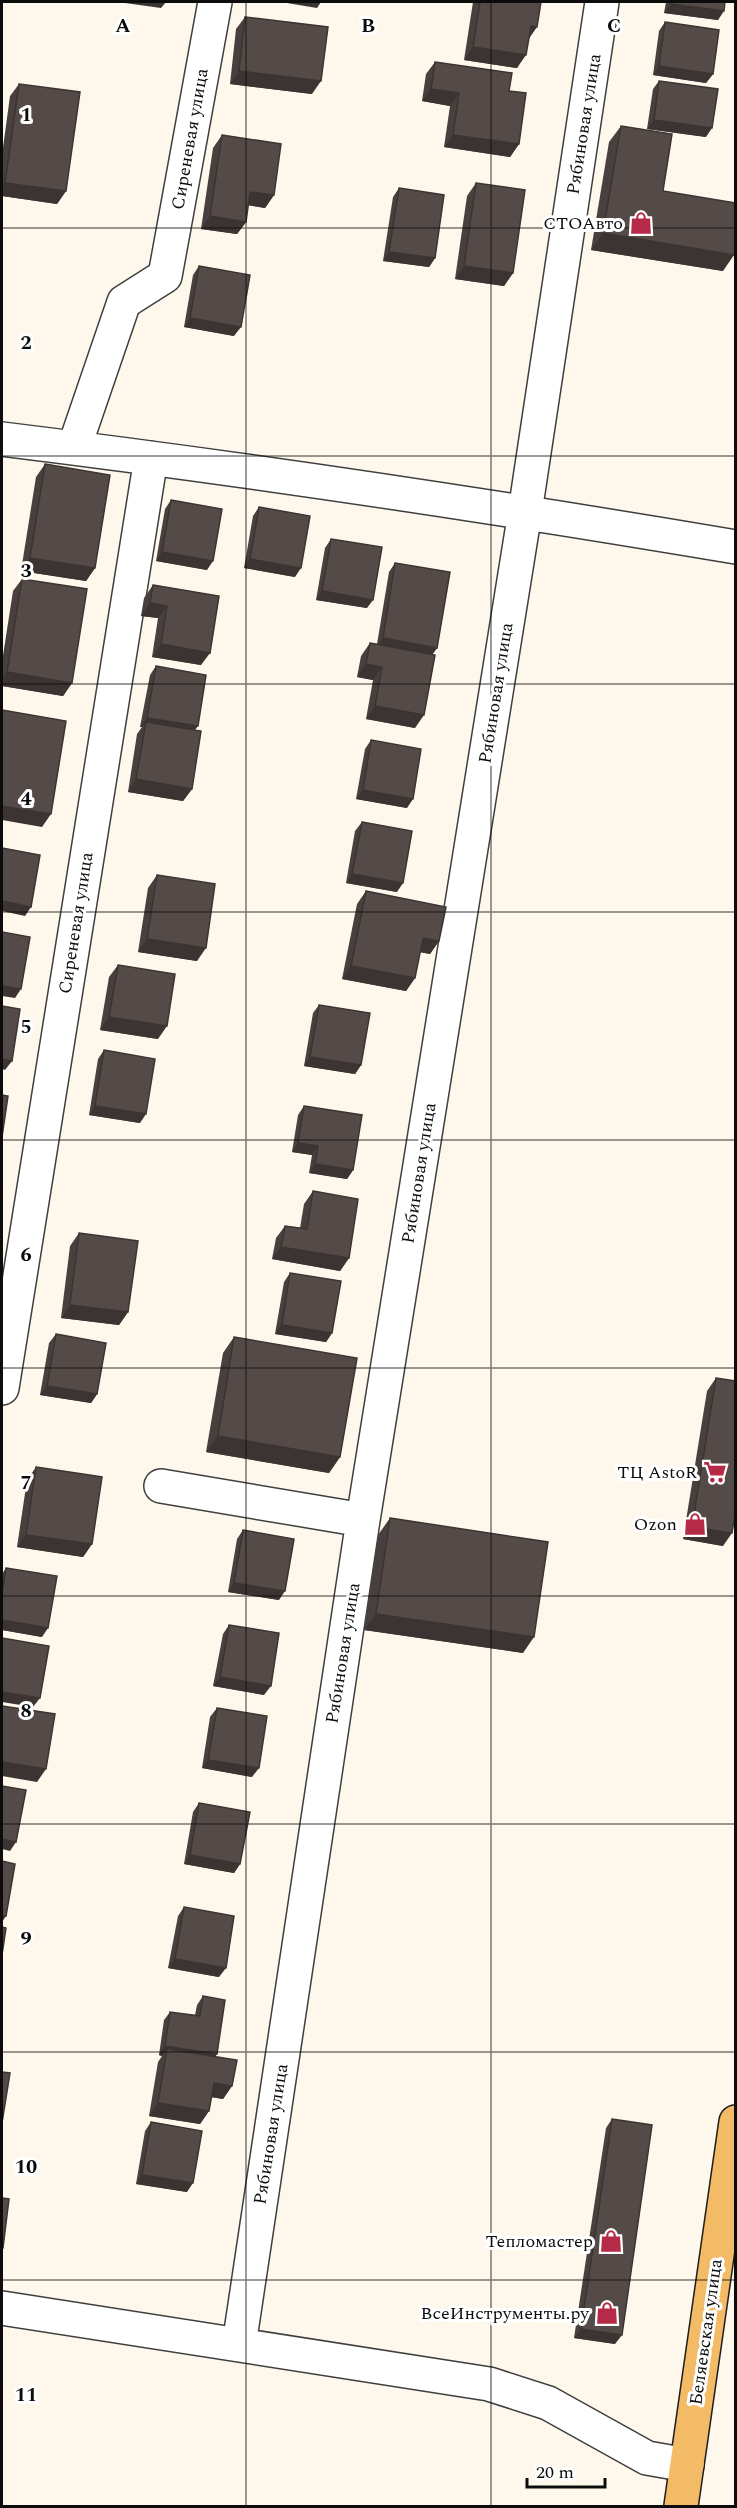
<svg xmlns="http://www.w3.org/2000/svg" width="737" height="2508" viewBox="0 0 737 2508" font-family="Spectral,serif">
  <rect width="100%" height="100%" fill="#fef7eb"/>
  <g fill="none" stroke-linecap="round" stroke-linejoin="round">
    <g stroke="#3f3f3f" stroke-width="36">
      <path id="minor" d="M2 439C247 469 492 506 736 547
        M74 448 124 302 165 276 215 2
        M2 1388 151 458
        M161 1486 363 1520
        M2 2308 489 2384 548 2403 647 2458 687 2465
        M239 2345 363 1520 525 512 602 2"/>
    </g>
    <g stroke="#1d1d1d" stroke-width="36">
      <path id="major" d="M681 2506 736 2122"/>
    </g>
    <use href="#minor" stroke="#fff" stroke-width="33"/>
    <use href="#major" stroke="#f3bb66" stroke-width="33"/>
  </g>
  <path fill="#48403e" d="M473 2H541L529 38 517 68 464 60Z
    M666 2H725L718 20 664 13Z
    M245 17 312 94 230 84 236 29Z
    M665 22 713 74 706 83 653 75 659 31Z
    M435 62 509 91 519 144 510 157 444 147 450 106 422 101 426 74Z
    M659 81 706 137 647 129 653 89Z
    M19 84 66 191 57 204 2 196V155L10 96Z
    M621 126 663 191 723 271 591 250 609 142Z
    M222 135 274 195 265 208 248 205 246 222 237 234 201 229 213 148Z
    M476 183 513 273 504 286 455 279 467 196Z
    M399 188 435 258 429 267 383 261 393 197Z
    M199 266 234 336 184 327 193 275Z
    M45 464 95 568 86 581 21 571 36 477Z
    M171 500 207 570 156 561 165 509Z
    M259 507 295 577 244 568 253 516Z
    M331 539 367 608 316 600 325 548Z
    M395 563 437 648 432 655 415 728 366 719 373 680 357 677 361 656 370 643 377 644 389 572Z
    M22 579 72 683 63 696 2 686V662L13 591Z
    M153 585 219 596 201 665 152 657 158 618 141 616 144 598Z
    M156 666 195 730 192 789 183 801 128 792 137 734 142 727H140L150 675Z
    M371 740 407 808 356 799 365 749Z
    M362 822 397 892 346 883 355 831Z
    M157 875 197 961 138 952 148 888Z
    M366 891 439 941 430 954 420 952 415 978 406 991 342 979 357 904Z
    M118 965 158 1039 100 1030 109 977Z
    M319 1005 361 1065 355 1074 304 1066 313 1013Z
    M104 1050 140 1123 89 1115 98 1059Z
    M304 1106 353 1170 347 1179 309 1173 312 1155 292 1152 298 1115Z
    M313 1191 349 1258 340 1271 272 1259 276 1238 285 1226 300 1228 304 1204Z
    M79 1233 128 1312 119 1325 61 1318 70 1246Z
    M290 1273 332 1333 326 1342 275 1334 284 1282Z
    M56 1334 97 1394 91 1403 40 1395 49 1343Z
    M234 1337 340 1457 329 1473 206 1452 223 1353Z
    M716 1378 723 1546 683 1539 707 1391Z
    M36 1467 92 1544 83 1557 17 1547 27 1480Z
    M390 1518 523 1653 364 1630 378 1535Z
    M243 1530 279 1600 228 1592 237 1539Z
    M6 1568 42 1637 2 1630V1574Z
    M229 1625 264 1695 213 1686 223 1634Z
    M217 1708 252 1777 202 1768 210 1717Z
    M199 1803 240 1864 234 1873 184 1864 193 1812Z
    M184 1907 219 1977 168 1968 178 1916Z
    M203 1996 217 2054 215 2057 232 2086 223 2099 211 2097 209 2111 200 2124 149 2116 158 2062 162 2056 159 2055 164 2020 170 2012 195 2015 197 2005Z
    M612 2119 615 2344 574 2338 606 2128Z
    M151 2122 187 2192 136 2184 145 2131Z"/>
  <path fill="#3b3432" d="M118 2H166L161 8Z
    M281 2H321L317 8Z
    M671 4 724 11 718 20 664 13Z
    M531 26 537 27 528 40Z
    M473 47 526 55 517 68 464 60Z
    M659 66 713 74 706 83 653 75Z
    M239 71 321 81 312 94 230 84Z
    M431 89 459 93 450 106 422 101Z
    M654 120 712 128 706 137 647 129Z
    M453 135 519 144 510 157 444 147Z
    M5 183 66 191 57 204 2 196V187Z
    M250 192 274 195 265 208 241 204Z
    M210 216 246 222 237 234 201 229Z
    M603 233 734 255 723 271 591 250Z
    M389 252 435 258 429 267 383 261Z
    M464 266 513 273 504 286 455 279Z
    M190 318 241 327 234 336 184 327Z
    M162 552 213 561 207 570 156 561Z
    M30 558 95 568 86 581 21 571Z
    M250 559 301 568 295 577 244 568Z
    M322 591 373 600 367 608 316 600Z
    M150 603 167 606 158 618 141 616Z
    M383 638 437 648 431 656 376 647Z
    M161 644 210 653 201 665 152 657Z
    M366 664 382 667 373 680 357 677Z
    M7 672 72 683 63 696 2 686V680Z
    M375 706 424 715 415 728 366 719Z
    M147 718 198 726 191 735 146 722 142 727H140Z
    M136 779 192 789 183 801 128 792Z
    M363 790 413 799 407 808 356 799Z
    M2 806 51 814 42 827 2 820Z
    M352 874 403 883 397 892 346 883Z
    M2 901 31 907 25 916 2 911Z
    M423 938 439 941 430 954 414 951Z
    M147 939 206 948 197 961 138 952Z
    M351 966 415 978 406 991 342 979Z
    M2 986 21 989 15 998 2 996Z
    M109 1017 167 1026 158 1039 100 1030Z
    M310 1057 361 1065 355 1074 304 1066Z
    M2 1059 12 1061 5 1070 2 1069Z
    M95 1106 146 1114 140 1123 89 1115Z
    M298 1143 318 1146 312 1155 292 1152Z
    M315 1164 353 1170 347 1179 309 1173Z
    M281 1247 349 1258 340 1271 272 1259Z
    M70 1305 128 1312 119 1325 61 1318Z
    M282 1325 332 1333 326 1342 275 1334Z
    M47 1386 97 1394 91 1403 40 1395Z
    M218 1436 340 1457 329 1473 206 1452Z
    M692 1527 732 1533 723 1546 683 1539Z
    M26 1535 92 1544 83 1557 17 1547Z
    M234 1583 285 1591 279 1600 228 1592Z
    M376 1614 534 1637 523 1653 364 1630Z
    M2 1620 48 1628 42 1637 2 1630Z
    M220 1677 271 1686 264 1695 213 1686Z
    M2 1692 40 1698 33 1707 2 1702Z
    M208 1760 259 1768 252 1777 202 1768Z
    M2 1762 46 1769 37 1782 2 1776Z
    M2 1839 16 1842 10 1851 2 1849Z
    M190 1855 240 1864 234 1873 184 1864Z
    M2 1915 6 1916 2 1922Z
    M175 1959 226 1968 219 1977 168 1968Z
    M165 2046 217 2054 210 2063 167 2049 162 2056 159 2055Z
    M214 2083 232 2086 223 2099 205 2096Z
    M158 2103 209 2111 200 2124 149 2116Z
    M142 2175 193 2183 187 2192 136 2184Z
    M581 2329 622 2335 615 2344 574 2338Z"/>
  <path fill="#544b48" stroke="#3b3432" stroke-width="1.5" d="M480 2H541L537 27 531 26 526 55 473 47Z
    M671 2H725L724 11 671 4Z
    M245 17 328 27 321 81 239 71Z
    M665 22 719 30 713 74 659 66Z
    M435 62 512 73 509 91 526 93 519 144 453 135 459 93 431 89Z
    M659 81 718 89 712 128 654 120Z
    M19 84 80 92 66 191 5 183Z
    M621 126 672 134 663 191 735 203V248L734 255 603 233Z
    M222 135 281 144 274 195 250 192 246 222 210 216Z
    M476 183 525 190 513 273 464 266Z
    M399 188 444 195 435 258 389 252Z
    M199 266 250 275 241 327 190 318Z
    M45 464 110 475 95 568 30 558Z
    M171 500 222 509 213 561 162 552Z
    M259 507 310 516 301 568 250 559Z
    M331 539 382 547 373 600 322 591Z
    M395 563 450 572 437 648 383 638Z
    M22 579 87 589 72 683 7 672Z
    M153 585 219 596 210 653 161 644 167 606 150 603Z
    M370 643 435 655 424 715 375 706 382 667 366 664Z
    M156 666 206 675 198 726 147 718Z
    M2 710 66 721 51 814 2 806Z
    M146 722 201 731 192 789 136 779Z
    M371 740 421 749 413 799 363 790Z
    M362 822 412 831 403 883 352 874Z
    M2 848 40 855 31 907 2 901Z
    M157 875 215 884 206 948 147 939Z
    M366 891 446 907 439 941 423 938 415 978 351 966Z
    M2 932 30 937 21 989 2 986Z
    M118 965 175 974 167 1026 109 1017Z
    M319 1005 370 1013 361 1065 310 1057Z
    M2 1006 20 1009 12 1061 2 1059Z
    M104 1050 155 1059 146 1114 95 1106Z
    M2 1095 8 1096 2 1137Z
    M304 1106 362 1115 353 1170 315 1164 318 1146 298 1143Z
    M313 1191 358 1199 349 1258 281 1247 285 1226 307 1229Z
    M79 1233 138 1241 128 1312 70 1305Z
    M290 1273 341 1281 332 1333 282 1325Z
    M56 1334 106 1343 97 1394 47 1386Z
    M234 1337 357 1358 340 1457 218 1436Z
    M716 1378 735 1381V1514L732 1533 692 1527Z
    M36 1467 102 1477 92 1544 26 1535Z
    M390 1518 548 1542 534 1637 376 1614Z
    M243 1530 294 1539 285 1591 234 1583Z
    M6 1568 57 1576 48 1628 2 1620V1593Z
    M229 1625 279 1633 271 1686 220 1677Z
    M2 1638 49 1646 40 1698 2 1692Z
    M2 1706 55 1714 46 1769 2 1762Z
    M217 1708 267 1716 259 1768 208 1760Z
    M2 1786 26 1790 16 1842 2 1839Z
    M199 1803 250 1812 240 1864 190 1855Z
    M2 1861 15 1864 6 1916 2 1915Z
    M184 1907 234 1916 226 1968 175 1959Z
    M2 1927 6 1928 2 1955Z
    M203 1996 225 2000 217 2054 165 2046 170 2012 200 2016Z
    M167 2049 237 2060 232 2086 214 2083 209 2111 158 2103Z
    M2 2072 10 2073 2 2123Z
    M612 2119 652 2125 622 2335 581 2329Z
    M151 2122 202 2131 193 2183 142 2175Z
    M2 2198 9 2199 3 2248H2Z"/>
  <path fill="none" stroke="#0c0c0c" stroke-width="1.5" stroke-opacity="0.55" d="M246 2V2506M491 2V2506M2 228H736M2 456H736M2 684H736M2 912H736M2 1140H736M2 1368H736M2 1596H736M2 1824H736M2 2052H736M2 2280H736"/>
  <defs>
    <g id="shop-bare" transform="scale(1.8)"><path d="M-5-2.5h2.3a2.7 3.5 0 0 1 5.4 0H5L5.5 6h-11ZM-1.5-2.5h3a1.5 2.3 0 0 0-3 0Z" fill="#b52a46" stroke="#fff" stroke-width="2.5" paint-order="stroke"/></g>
    <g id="supermarket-bare" transform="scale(1.8)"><path d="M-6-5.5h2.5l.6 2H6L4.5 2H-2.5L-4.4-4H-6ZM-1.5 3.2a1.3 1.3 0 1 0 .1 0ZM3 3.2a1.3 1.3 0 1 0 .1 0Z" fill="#b52a46" stroke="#fff" stroke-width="2.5" paint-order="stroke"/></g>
  </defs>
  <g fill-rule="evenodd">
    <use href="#shop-bare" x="641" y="223"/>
    <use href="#supermarket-bare" x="715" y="1472"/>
    <use href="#shop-bare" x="695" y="1524"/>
    <use href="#shop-bare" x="611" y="2241"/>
    <use href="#shop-bare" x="607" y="2313"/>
  </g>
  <g text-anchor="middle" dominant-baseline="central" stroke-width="6" stroke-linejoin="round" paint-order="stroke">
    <g font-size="18" fill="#0c0c0c" stroke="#fff">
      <text transform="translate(584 124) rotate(-81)">Рябиновая улица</text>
      <text transform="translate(190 139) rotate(-80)">Сиреневая улица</text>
      <text transform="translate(496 693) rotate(-81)">Рябиновая улица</text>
      <text transform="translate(76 923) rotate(-81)">Сиреневая улица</text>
      <text transform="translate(419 1173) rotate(-81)">Рябиновая улица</text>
      <text transform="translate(343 1653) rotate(-81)">Рябиновая улица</text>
      <text transform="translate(271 2134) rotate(-81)">Рябиновая улица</text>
      <text transform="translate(706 2332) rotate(-82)">Беляевская улица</text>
    </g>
    <g font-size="18" fill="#0c0c0c" stroke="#fff" text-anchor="end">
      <text x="623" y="223">СТОАвто</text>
      <text x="697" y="1472">ТЦ AstoR</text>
      <text x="677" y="1524">Ozon</text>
      <text x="593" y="2241">Тепломастер</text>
      <text x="589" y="2313">ВсеИнструменты.ру</text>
    </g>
  </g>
  <g font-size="20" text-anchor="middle" font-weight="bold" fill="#0c0c0c" stroke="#fff" stroke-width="6" stroke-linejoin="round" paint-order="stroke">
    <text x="123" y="32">A</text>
    <text x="368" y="32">B</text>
    <text x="614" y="32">C</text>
    <text x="26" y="121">1</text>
    <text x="26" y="349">2</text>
    <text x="26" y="577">3</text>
    <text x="26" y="805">4</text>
    <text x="26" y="1033">5</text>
    <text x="26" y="1261">6</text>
    <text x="26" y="1489">7</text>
    <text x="26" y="1717">8</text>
    <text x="26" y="1945">9</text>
    <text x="26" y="2173">10</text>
    <text x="26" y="2401">11</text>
  </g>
  <rect width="737" height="2508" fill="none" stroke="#0c0c0c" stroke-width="6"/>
  <path d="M527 2478v9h78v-9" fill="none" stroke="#0c0c0c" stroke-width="3"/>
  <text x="536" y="2478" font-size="18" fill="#0c0c0c" stroke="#ffffff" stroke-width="4.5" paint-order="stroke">20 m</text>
</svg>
